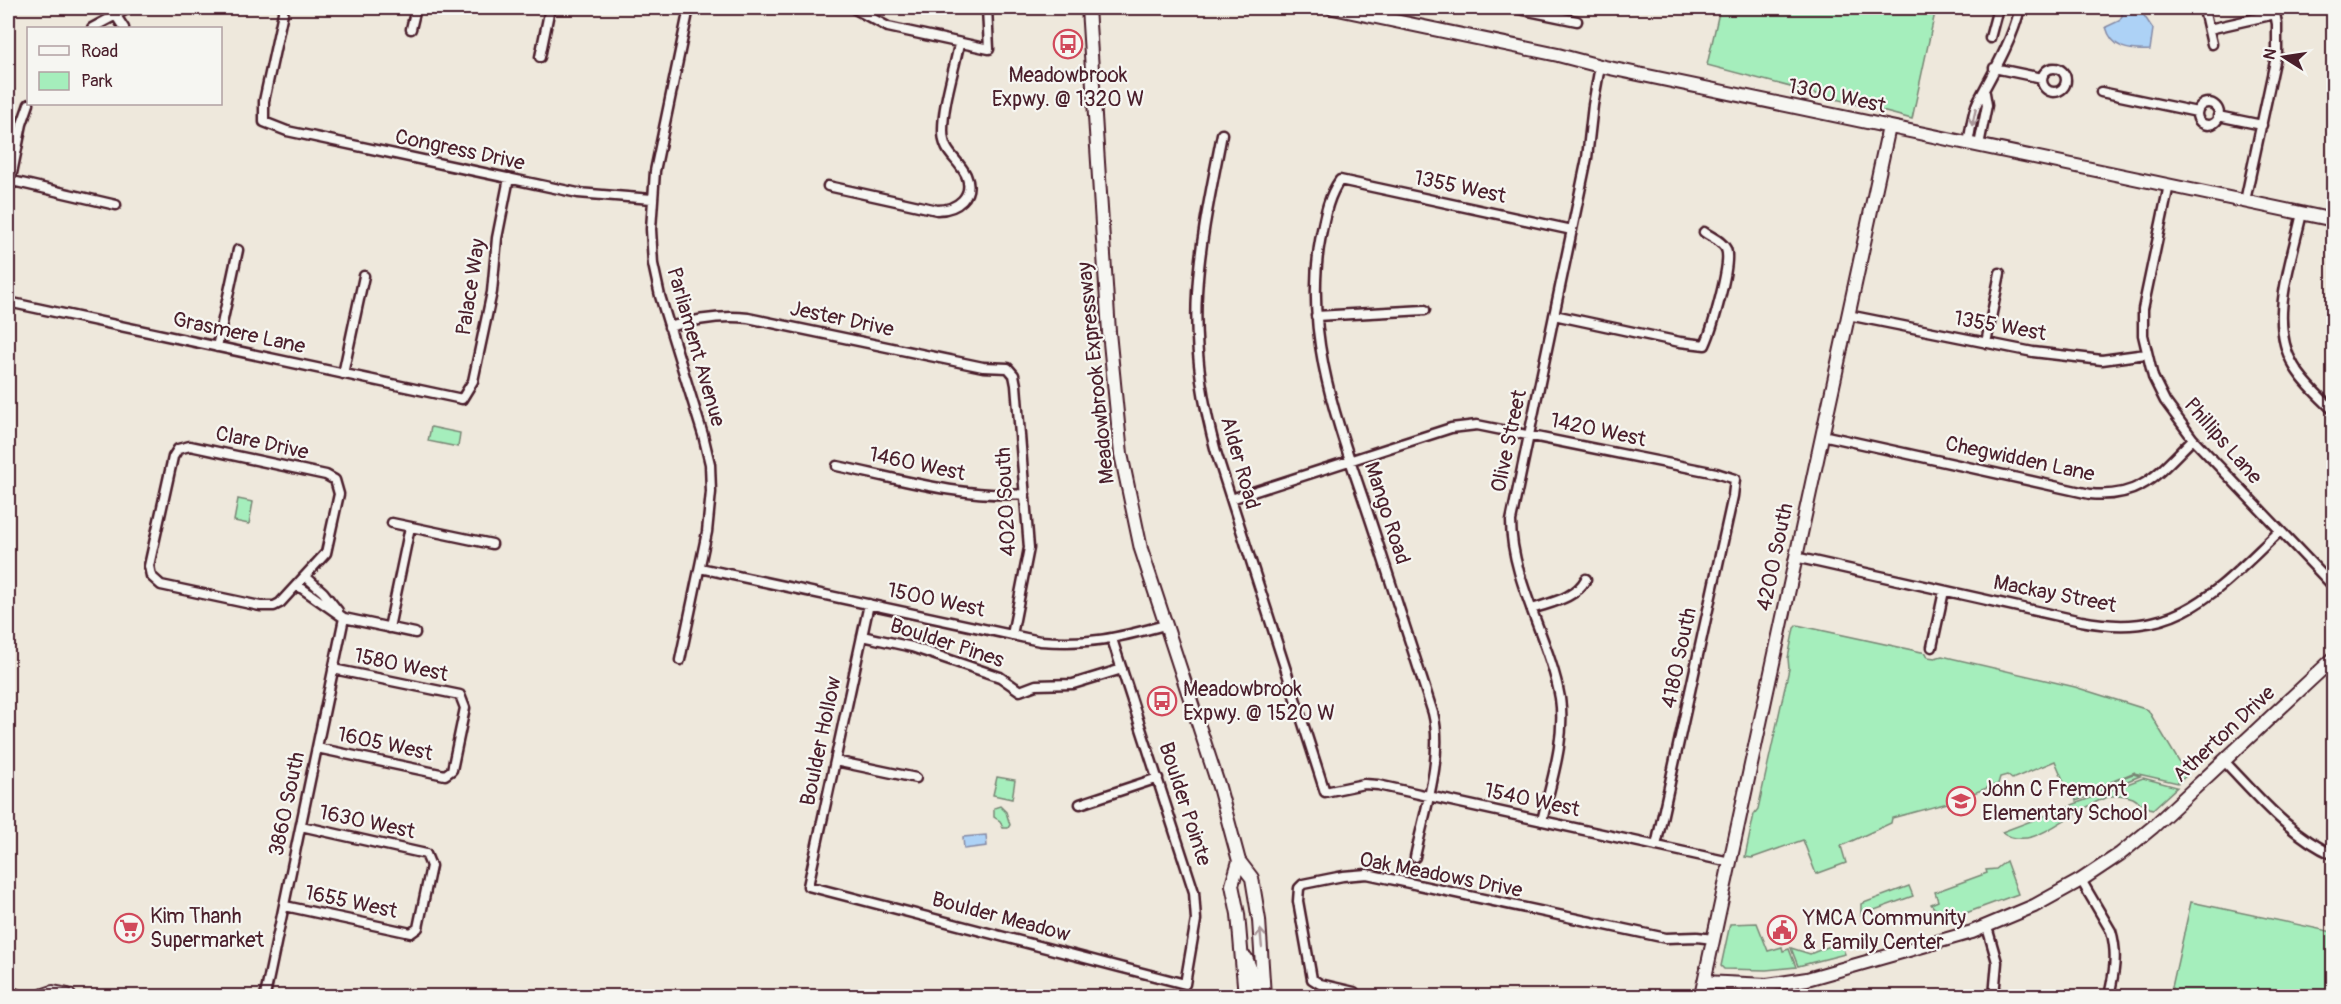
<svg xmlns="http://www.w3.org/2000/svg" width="2341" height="1004" viewBox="0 0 2341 1004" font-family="Pangolin,sans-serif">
  <rect width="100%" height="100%" fill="#eee8dc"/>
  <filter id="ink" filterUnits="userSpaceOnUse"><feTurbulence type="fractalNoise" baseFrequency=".0167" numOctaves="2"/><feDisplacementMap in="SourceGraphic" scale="12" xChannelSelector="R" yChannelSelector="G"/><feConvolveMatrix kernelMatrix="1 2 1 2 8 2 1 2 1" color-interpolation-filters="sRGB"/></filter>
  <g filter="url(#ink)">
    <path fill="#a5eebc" stroke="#788674" stroke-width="1.5" d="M1720 8H1936L1912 119 1707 65Z
      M431 427 460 433 458 447 428 441Z
      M238 499 253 502 249 524 234 521Z
      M1797 625 1926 653 1928 657 1935 658 1942 656 2075 687 2148 710 2187 775 2178 783 2134 773 2135 772 2106 784 2133 774 2140 776 2076 801 2075 797 2070 796 2055 761 2012 779 2007 775 2000 777 1998 784 1963 797 1957 794 1950 796 1948 803 1892 818 1891 823 1841 846 1846 863 1816 874 1803 840 1752 858 1745 857 1754 814 1758 809 1789 669 1788 658 1794 628Z
      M997 777 1015 780 1012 799 993 795Z
      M2143 778 2177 787 2153 809C2144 808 2140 802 2133 798 2112 789 2093 804 2075 814L2072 805Z
      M1000 806 1006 812 1010 825 1008 828H1003L1000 821 994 817V808Z
      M2068 807 2071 816C2051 828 2025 849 2002 832Z
      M2006 861 2018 894 1944 921 1931 904 1938 901 1935 892 1987 873 1986 870 1996 869Z
      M1909 886 1913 896 1861 915V904Z
      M2191 902 2333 932V996H2170Z
      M1757 923 1768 951 1782 947 1783 951 1789 949 1796 967 1766 970 1724 969 1721 966 1730 924Z
      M1840 942 1845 954 1798 966 1791 948 1810 954Z"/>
    <path fill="#add2f6" stroke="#858aa5" stroke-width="1.5" d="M2122 8H2139L2153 29 2150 50C2129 51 2112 49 2106 27L2119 21 2122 16Z
      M986 835 987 846 964 849 963 837Z"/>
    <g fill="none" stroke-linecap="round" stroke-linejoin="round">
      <g stroke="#4a1f2b" stroke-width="13">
        <path id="street" d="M111 8 124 28
          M284 8 264 101V122L287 131 578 193 652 199
          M853 8 888 27 989 49 987 8
          M1514 8 1577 21
          M2205 14 2212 44
          M92 28 129 8
          M411 29 416 8
          M2209 29 2275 14
          M1990 38 1998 8
          M540 57 550 8
          M2042 80a12 12 0 1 1 24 0a12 12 0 1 1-24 0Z
          M1994 68 2042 78
          M2101 92 2197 112
          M2197 114a11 11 0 1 1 22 0a11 11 0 1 1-22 0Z
          M2218 116 2262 125
          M1222 134C1212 186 1200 239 1197 293 1194 346 1202 401 1216 452L1325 792 1364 784 1378 785 1730 862
          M1968 143C1971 130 1972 113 1978 101 1993 73 2013 39 2020 8
          M1979 145 1987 105 1985 93
          M8 180 116 205
          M2169 185 2143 309V335L2153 377 2165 401 2193 439 2334 587
          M828 186 937 210C957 210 975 196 966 175 957 157 943 154 943 131 943 102 954 72 959 44
          M8 193 22 124 29 104
          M2245 201 2277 52V24L2274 8
          M2302 213C2292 260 2267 322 2294 366 2304 383 2320 397 2334 411
          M8 302 462 399 473 381 492 292 497 238 509 178
          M1554 315 1680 342 1705 345C1712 330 1732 263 1726 249 1722 241 1711 237 1704 232
          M1848 315 2033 352 2102 360 2146 354
          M1316 316 1425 310
          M669 327C696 319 721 315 748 318L983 367 1008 368 1014 375 1016 385 1029 548 1012 635
          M1986 343 2000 273
          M217 347 238 250
          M343 374 364 276
          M1822 435 2090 494C2142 499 2159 472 2193 439
          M190 446 326 475 335 480 339 494 326 553 280 603 274 606H260L161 585 151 576 149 566 173 457 178 449Z
          M837 466C899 479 961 498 1025 494
          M1231 499 1451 428 1477 425 1716 473 1735 479 1733 496 1656 846
          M392 523 492 544
          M1795 557 2081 621C2179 640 2215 592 2280 531
          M700 568 1040 641C1090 645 1117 638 1165 625
          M305 576 323 592 338 611
          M297 585 344 618 415 633
          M869 604 808 886 1185 984 1196 920 1194 892 1112 639
          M1532 609C1552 602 1575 599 1586 579
          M389 628 410 527
          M862 636 912 647 1000 677 1020 691 1036 685 1073 684 1122 669
          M1932 647 1944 591
          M680 660 707 532 711 492 710 464 703 435 660 296 653 264 651 229 655 171 689 8
          M317 748 445 775 452 770 465 708 460 695 333 669
          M835 761 916 778
          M2224 761C2257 795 2289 835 2334 855
          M1080 804 1158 778
          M1542 821C1551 782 1566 739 1560 698 1550 640 1511 580 1511 521L1587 158 1593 105 1600 66
          M1415 857C1424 813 1444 757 1433 713 1413 653 1394 592 1374 531 1342 433 1301 340 1321 235 1325 215 1328 197 1340 180L1572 230
          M2081 880 2111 931C2118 954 2114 974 2109 996
          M285 906 411 933 418 928 431 866 426 854 301 826
          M1987 927 1997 962 1994 996
          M1354 992 1320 984 1312 979 1298 901 1299 888 1303 884 1343 876 1367 874 1666 938 1697 937 1713 939
          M265 996 344 618"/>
      </g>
      <g stroke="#4a1f2b" stroke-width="16">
        <path id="secondary" d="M1088 8 1109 332 1121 454 1141 549 1219 787 1239 861 1252 878 1259 920 1264 996
          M1333 8 1558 55 1600 66 2334 220
          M1239 861 1232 885 1238 914 1245 996
          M1246 958 1252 973 1255 996
          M1704 982 1767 985 1807 979 1972 932 2034 906 2081 880 2120 854 2153 827 2334 658
          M1701 996 1889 127"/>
      </g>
      <g stroke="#4a1f2b" stroke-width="18">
        <path id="primary" d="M8 995 15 996
          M44 996 53 993 68 996"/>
      </g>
      <use href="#street" stroke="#f6f6f2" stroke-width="8"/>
      <use href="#secondary" stroke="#f6f6f2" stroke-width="12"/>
      <use href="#primary" stroke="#f6f6f2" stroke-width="14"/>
    </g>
    <defs><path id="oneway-shaft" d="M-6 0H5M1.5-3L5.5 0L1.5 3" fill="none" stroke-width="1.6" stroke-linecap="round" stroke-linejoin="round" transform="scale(1.5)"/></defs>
    <g stroke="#a99598">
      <use href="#oneway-shaft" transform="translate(1974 117) rotate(103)"/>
      <use href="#oneway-shaft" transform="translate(1261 938) rotate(-95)"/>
    </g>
  </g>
  <defs>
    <g id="bus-ring" transform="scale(1.5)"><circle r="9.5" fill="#f6f6f2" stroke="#d1495b" stroke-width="1.5"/><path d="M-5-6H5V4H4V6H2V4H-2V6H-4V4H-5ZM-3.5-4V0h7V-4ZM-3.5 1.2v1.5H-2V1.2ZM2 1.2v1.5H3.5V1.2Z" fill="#d1495b"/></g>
    <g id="school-ring" transform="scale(1.5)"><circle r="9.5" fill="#f6f6f2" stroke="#d1495b" stroke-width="1.5"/><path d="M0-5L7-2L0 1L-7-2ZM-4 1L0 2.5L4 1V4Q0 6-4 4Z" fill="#d1495b"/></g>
    <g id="supermarket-ring" transform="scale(1.5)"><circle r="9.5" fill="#f6f6f2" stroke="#d1495b" stroke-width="1.5"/><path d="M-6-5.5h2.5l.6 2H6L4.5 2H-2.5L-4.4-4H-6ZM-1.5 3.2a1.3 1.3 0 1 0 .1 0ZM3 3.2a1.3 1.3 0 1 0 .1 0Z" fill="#d1495b"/></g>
    <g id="civic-ring" transform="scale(1.5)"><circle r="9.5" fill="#f6f6f2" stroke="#d1495b" stroke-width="1.5"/><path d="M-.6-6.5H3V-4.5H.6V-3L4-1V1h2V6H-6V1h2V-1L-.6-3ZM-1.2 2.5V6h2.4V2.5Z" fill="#d1495b"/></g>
  </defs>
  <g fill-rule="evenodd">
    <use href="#bus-ring" x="1068" y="44"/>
    <use href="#bus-ring" x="1162" y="701"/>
    <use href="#school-ring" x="1961" y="801"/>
    <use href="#supermarket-ring" x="129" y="928"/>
    <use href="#civic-ring" x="1782" y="930"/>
  </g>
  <g text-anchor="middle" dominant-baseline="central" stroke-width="4.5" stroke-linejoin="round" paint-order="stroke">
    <g font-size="21" fill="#4a1f2b" stroke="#f6f6f2" text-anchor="start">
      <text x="1068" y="75" text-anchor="middle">Meadowbrook<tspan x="1068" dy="24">Expwy. @ 1320 W</tspan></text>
      <text x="1183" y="689">Meadowbrook<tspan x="1183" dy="24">Expwy. @ 1520 W</tspan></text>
      <text x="1982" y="789">John C Fremont<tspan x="1982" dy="24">Elementary School</tspan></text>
      <text x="150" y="916">Kim Thanh<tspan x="150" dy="24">Supermarket</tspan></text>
      <text x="1803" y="918">YMCA Community<tspan x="1803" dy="24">&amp; Family Center</tspan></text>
    </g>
    <g font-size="21" fill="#4a1f2b" stroke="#f6f6f2">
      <text transform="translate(1837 96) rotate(12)">1300 West</text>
      <text transform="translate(460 150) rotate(12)">Congress Drive</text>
      <text transform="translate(1460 187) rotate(12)">1355 West</text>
      <text transform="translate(471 287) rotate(-81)">Palace Way</text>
      <text transform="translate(842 319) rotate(12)">Jester Drive</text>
      <text transform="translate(2000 326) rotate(10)">1355 West</text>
      <text transform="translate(239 333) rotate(12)">Grasmere Lane</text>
      <text transform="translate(696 347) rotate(74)">Parliament Avenue</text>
      <text transform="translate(1096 373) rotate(-96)">Meadowbrook Expressway</text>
      <text transform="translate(1598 430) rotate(12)">1420 West</text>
      <text transform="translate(1509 441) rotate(-78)">Olive Street</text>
      <text transform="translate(2223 441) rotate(49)">Phillips Lane</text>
      <text transform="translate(262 443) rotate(12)">Clare Drive</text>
      <text transform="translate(2020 459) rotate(12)">Chegwidden Lane</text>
      <text transform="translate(1240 463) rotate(74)">Alder Road</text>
      <text transform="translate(917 464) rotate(12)">1460 West</text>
      <text transform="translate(1006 502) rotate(-93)">4020 South</text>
      <text transform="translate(1387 513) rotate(72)">Mango Road</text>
      <text transform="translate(1775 557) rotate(-78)">4200 South</text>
      <text transform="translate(2055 594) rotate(11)">Mackay Street</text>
      <text transform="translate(936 600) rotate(12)">1500 West</text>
      <text transform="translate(947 643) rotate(18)">Boulder Pines</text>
      <text transform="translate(1679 658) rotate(-78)">4180 South</text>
      <text transform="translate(401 665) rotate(12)">1580 West</text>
      <text transform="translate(2224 734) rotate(-43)">Atherton Drive</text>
      <text transform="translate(821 741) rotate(-78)">Boulder Hollow</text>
      <text transform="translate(385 744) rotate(12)">1605 West</text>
      <text transform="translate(1532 800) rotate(12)">1540 West</text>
      <text transform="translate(287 804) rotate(-78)">3860 South</text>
      <text transform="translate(1185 804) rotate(72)">Boulder Pointe</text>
      <text transform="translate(367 822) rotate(12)">1630 West</text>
      <text transform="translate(1441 875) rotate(11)">Oak Meadows Drive</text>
      <text transform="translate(351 902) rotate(12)">1655 West</text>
      <text transform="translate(1001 917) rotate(15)">Boulder Meadow</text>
    </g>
  </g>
  <rect width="2341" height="1004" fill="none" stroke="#f6f6f2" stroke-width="30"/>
  <rect x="15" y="15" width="2311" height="974" fill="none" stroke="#4a1f2b" stroke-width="2" filter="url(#ink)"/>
  <rect x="27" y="27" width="195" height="78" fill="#f6f6f2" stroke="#b1a0a2" stroke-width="1.5"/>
  <rect x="39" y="46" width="30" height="9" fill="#f6f6f2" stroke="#b1a0a2" stroke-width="1.5"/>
  <text x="81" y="57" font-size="18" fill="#4a1f2b">Road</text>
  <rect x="39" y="72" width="30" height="18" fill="#a5eebc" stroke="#b1a0a2" stroke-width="1.5"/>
  <text x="81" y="87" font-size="18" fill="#4a1f2b">Park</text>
  <g transform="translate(2284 57) rotate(282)" stroke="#f6f6f2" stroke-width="4.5" paint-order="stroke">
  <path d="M0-4.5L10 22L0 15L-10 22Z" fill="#4a1f2b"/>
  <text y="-9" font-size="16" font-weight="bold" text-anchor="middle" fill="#4a1f2b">N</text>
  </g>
</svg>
